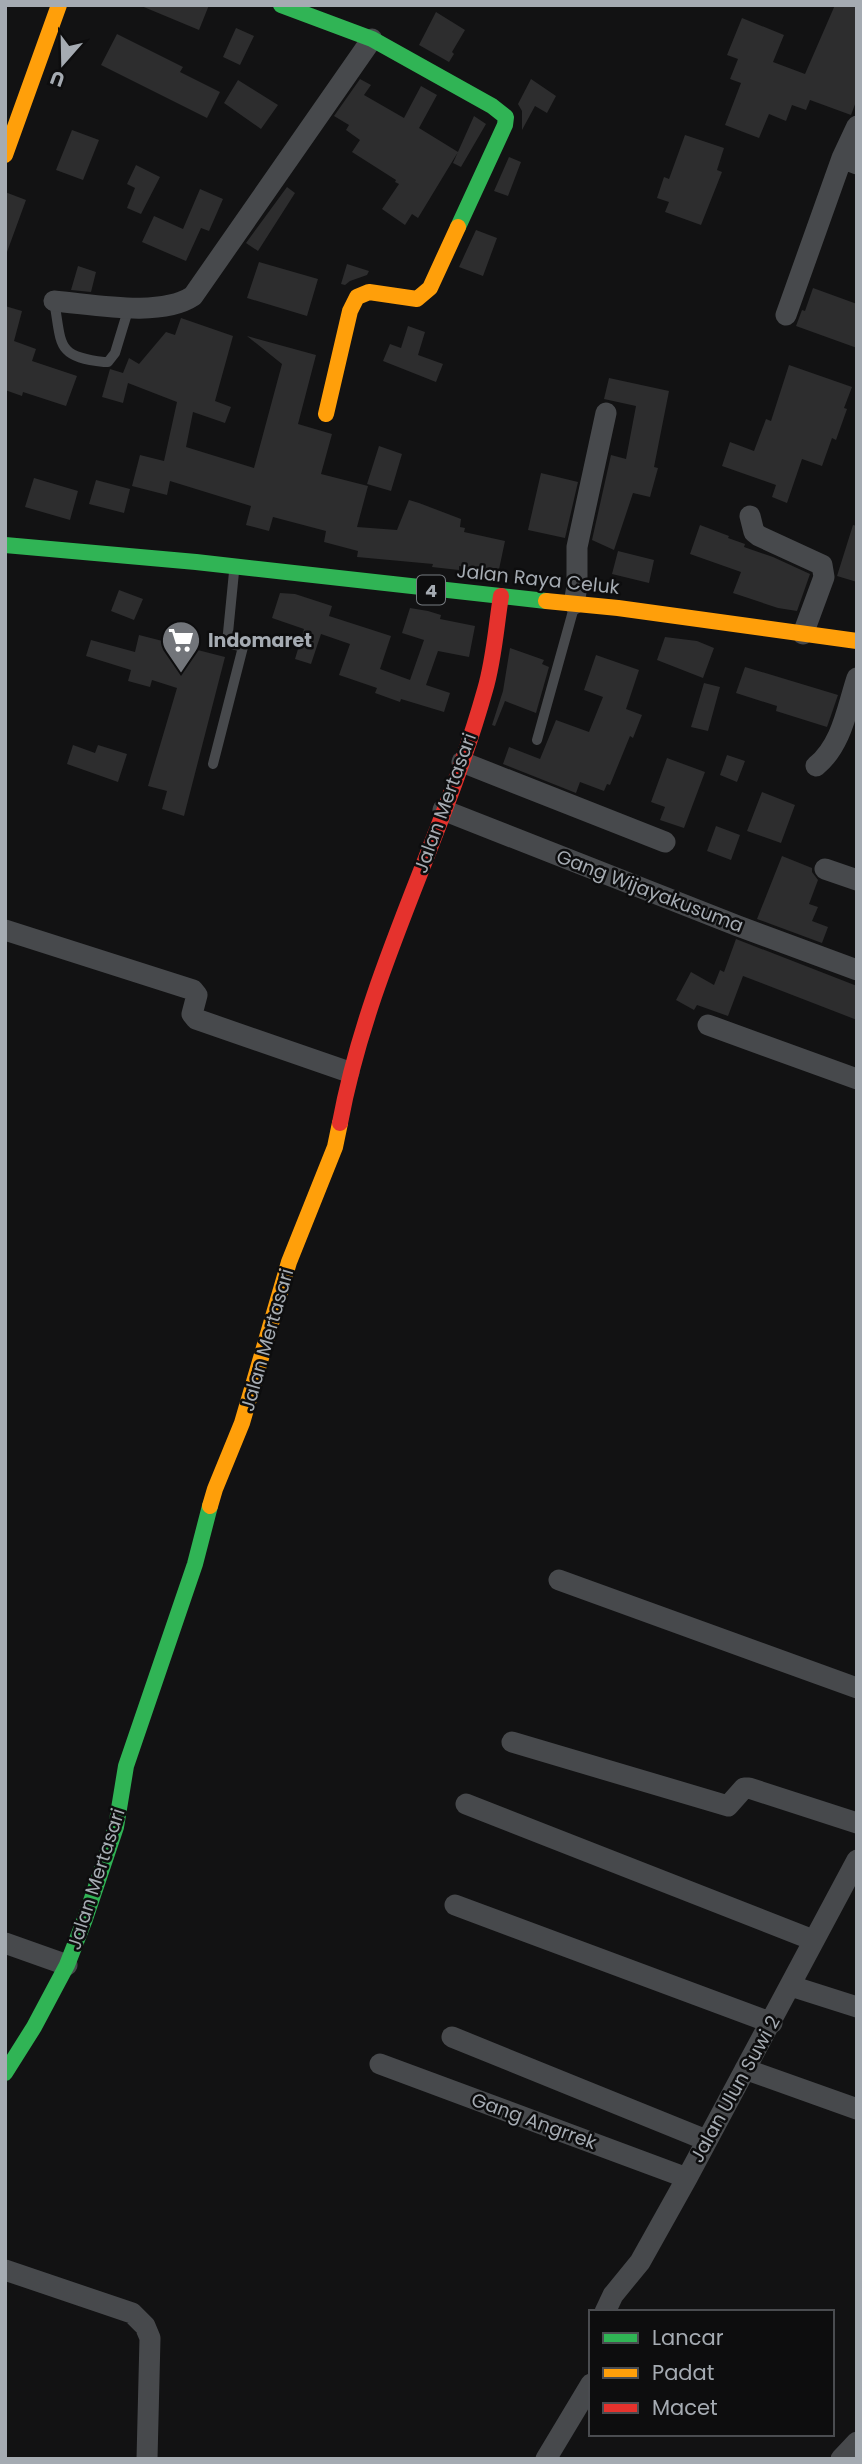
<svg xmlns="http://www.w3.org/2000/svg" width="862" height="2464" viewBox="0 0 862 2464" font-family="Poppins,sans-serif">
  <rect width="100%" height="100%" fill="#121213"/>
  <path fill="#2d2d2e" d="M139 5H209L199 30Z
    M835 5H857V99L851 115 810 100 806 110 792 105 786 121 769 114 759 138 725 125 741 83 730 79 738 59 727 55 742 18 784 35 773 62 805 74Z
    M436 12 465 30 452 52 454 54 449 62 419 45Z
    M236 28 254 36 240 65 223 57Z
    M117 34 183 67 180 72 220 92 207 118 101 65Z
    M360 79 371 85 364 95 404 118 421 86 437 95 419 128 458 152 418 218 412 214 405 225 382 209 399 184 395 182 396 180 352 152 360 140 346 130 349 125 334 116Z
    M531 79 556 96 547 113 535 106 522 130V111L518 104Z
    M238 80 278 105 261 129 224 103Z
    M474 116 486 124 461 167 453 163Z
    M72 130 99 140 83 180 56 170Z
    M685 135 724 148 717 170 722 172 701 225 665 212 669 202 657 198 664 177 669 179Z
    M509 157 521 162 508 196 494 191Z
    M136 165 160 177 141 214 127 208 135 188 127 184Z
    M287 187 295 193 258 251 246 243Z
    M200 189 223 199 209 231 201 228 186 261 142 242 154 216 183 229Z
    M5 192 26 200 7 252H5Z
    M476 230 497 238 483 276 459 267Z
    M259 262 318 279 307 316 247 298Z
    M347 264 369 271 367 275 350 281 345 285 341 284Z
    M78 266 96 272 91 292 71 290Z
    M813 288 857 304V348L796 326 802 310 805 311Z
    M5 306 22 311 14 341 36 349 32 361 77 376 66 406 23 392 22 396 5 390Z
    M181 318 233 336 215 401 231 407 225 423 193 412 186 447 254 468 282 364 247 336 316 355 298 424 332 434 321 474 368 486 357 527 397 530 409 500 419 503 461 519 460 527 465 528 464 532 505 541 498 574 459 566V570L432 567 433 564 357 557 358 551 324 542 326 531 273 517 269 531 246 525 251 506 170 481 167 495 132 486 140 455 164 461 177 402 128 383 123 403 102 397 110 369 123 373 129 358 139 364 166 332 175 335Z
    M408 326 425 332 418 355 443 364 436 382 383 361 390 344 401 348Z
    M789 365 852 387 844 408 847 409 836 440 832 438 822 466 802 459 787 503 772 497 776 485 722 466 730 442 754 451 766 419 771 421Z
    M609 378 669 391 654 467 658 468 650 497 633 493 614 550 592 540 611 455 626 459 636 406 604 399Z
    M379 446 402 454 391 491 367 484Z
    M541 473 578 482 565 538 528 530Z
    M34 478 78 491 70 520 25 507Z
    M96 480 130 489 124 513 89 504Z
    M700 525 729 536 728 538 745 544 744 547 773 557 810 574 797 611 778 608 733 593 741 572 690 554Z
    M853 525 857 526V582L837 576Z
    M618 551 654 560 649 583 612 574Z
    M119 590 143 599 134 620 111 611Z
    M280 593 295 594 332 606 329 616 391 636 380 669 410 680 424 640 402 633 410 608 428 611 441 615 440 619 475 626 469 657 438 651 426 685 450 693 444 712 401 699 400 702 375 693 377 688 339 675 350 644 321 634 311 664 295 659 304 629 272 618Z
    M139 635 225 657 184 816 162 809 167 791 148 786 177 688 152 680 150 687 128 681 131 670 86 656 91 640 135 652Z
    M665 637 697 641 714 648 703 678 657 660Z
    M510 648 544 660 542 664 549 667 536 713 505 701 495 726 492 725 503 691Z
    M596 655 639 670 626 709 642 715 633 738 630 736 610 785 607 784 604 791 580 782 576 793 503 764 509 747 540 759 556 720 589 732 603 697 584 690Z
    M745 667 838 695 827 727 776 711 777 706 736 693Z
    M704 683 720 687 708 731 691 727Z
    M73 745 95 753 98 745 127 754 118 782 67 764Z
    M727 755 745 761 737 782 720 775Z
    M667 758 705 772 684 828 660 820 665 807 651 802Z
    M762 792 795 805 781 843 747 831Z
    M716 826 740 835 731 860 707 851Z
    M782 856 812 868V872L818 880 809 904 818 907 812 921 828 927 822 943 757 919Z
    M736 939 857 986V1020L743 976 728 1016 697 1005 694 1010 676 1000 691 972 714 985 720 970 724 972Z"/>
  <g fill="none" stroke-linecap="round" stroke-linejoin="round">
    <path stroke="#47494c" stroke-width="10" d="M54 301C62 344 55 357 104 362H108L115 353 129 307
      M537 740 573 611
      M213 764 243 647 227 643 234 572"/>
    <path stroke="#47494c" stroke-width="21" d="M857 126 842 158 857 164
      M54 301C92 304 160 318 193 296L372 39
      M786 315 842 158
      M750 516 754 532 759 536 822 565 824 577 803 634
      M574 604 577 586V547L606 413
      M462 762 665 842
      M816 766C842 745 847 708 857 678
      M443 810 738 926 857 970
      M825 869 857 880
      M5 930 193 990 197 995 192 1014 196 1019 349 1072
      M708 1025 857 1079
      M559 1580 857 1688
      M512 1742 728 1806 744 1788H749L857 1823
      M466 1804 813 1940
      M455 1905 772 2023
      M5 1943 67 1965
      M791 1986 857 2007
      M452 2037 706 2140
      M380 2064 687 2178
      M745 2069 857 2109
      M5 2270 132 2313 145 2326 150 2338 147 2459
      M605 2312 613 2295 640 2262 687 2178 857 1860
      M546 2459 591 2384
      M841 2459 857 2442"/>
    <path stroke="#30b455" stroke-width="16" d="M281 5 372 39 492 106 506 117 505 125 458 227
      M5 545 196 562 546 601
      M5 2073 34 2027 67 1965 85 1919 116 1827 126 1766 195 1564 210 1506"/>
    <path stroke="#ff9f0a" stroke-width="16" d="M5 155 59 5
      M326 414 350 311 357 297 369 292 417 299 430 288 458 227
      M546 601 618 608 857 641
      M210 1506 215 1489 242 1423 289 1262 335 1147 340 1123"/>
    <path stroke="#e5322d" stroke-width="16" d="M340 1123C368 972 444 837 485 690 494 660 496 627 501 596"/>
  </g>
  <defs>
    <g id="supermarket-pin" transform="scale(2.0125)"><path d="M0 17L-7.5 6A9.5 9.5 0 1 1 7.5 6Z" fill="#72757a" stroke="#0d0d0e"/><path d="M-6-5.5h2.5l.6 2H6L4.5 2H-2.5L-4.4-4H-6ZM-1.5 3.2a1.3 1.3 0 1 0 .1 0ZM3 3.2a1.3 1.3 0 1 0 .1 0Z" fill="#fff"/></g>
  </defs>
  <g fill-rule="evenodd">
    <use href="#supermarket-pin" x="181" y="640"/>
  </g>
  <g text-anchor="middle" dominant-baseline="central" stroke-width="5" stroke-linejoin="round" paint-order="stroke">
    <rect fill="#0d0d0e" stroke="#777c81" stroke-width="2" x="417" y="575.5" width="28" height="29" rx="5"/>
    <g font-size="18" font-weight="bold" fill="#a5abb2">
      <text x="431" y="590">4</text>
    </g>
    <g font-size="19" fill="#a5abb2" stroke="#0d0d0e">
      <text transform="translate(538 579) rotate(6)">Jalan Raya Celuk</text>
      <text transform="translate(445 803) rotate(-70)">Jalan Mertasari</text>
      <text transform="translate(650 891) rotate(21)">Gang Wijayakusuma</text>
      <text transform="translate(267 1340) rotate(-74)">Jalan Mertasari</text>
      <text transform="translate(96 1879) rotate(-72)">Jalan Mertasari</text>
      <text transform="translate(735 2089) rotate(-61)">Jalan Ulun Suwi 2</text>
      <text transform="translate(534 2121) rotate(20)">Gang Angrrek</text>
    </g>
    <g font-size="19" font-weight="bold" fill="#a5abb2" stroke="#0d0d0e" text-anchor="start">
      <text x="208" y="640">Indomaret</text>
    </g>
  </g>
  <rect width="862" height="2464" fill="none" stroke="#a5abb2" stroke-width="14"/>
  <rect x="589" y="2310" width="245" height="126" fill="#0d0d0e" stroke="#4a4c50" stroke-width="2"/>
  <rect x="603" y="2333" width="35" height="10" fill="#30b455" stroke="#4a4c50" stroke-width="2"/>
  <text x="652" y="2345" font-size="21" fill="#a5abb2">Lancar</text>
  <rect x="603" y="2368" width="35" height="10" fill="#ff9f0a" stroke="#4a4c50" stroke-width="2"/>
  <text x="652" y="2380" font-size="21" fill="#a5abb2">Padat</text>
  <rect x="603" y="2403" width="35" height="10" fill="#e5322d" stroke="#4a4c50" stroke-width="2"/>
  <text x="652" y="2415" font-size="21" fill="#a5abb2">Macet</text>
  <g transform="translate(63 63) rotate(200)" stroke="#0d0d0e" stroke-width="5" paint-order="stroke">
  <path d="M0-5L12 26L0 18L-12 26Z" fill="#a5abb2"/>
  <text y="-10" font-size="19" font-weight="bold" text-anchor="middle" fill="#a5abb2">U</text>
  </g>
</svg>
